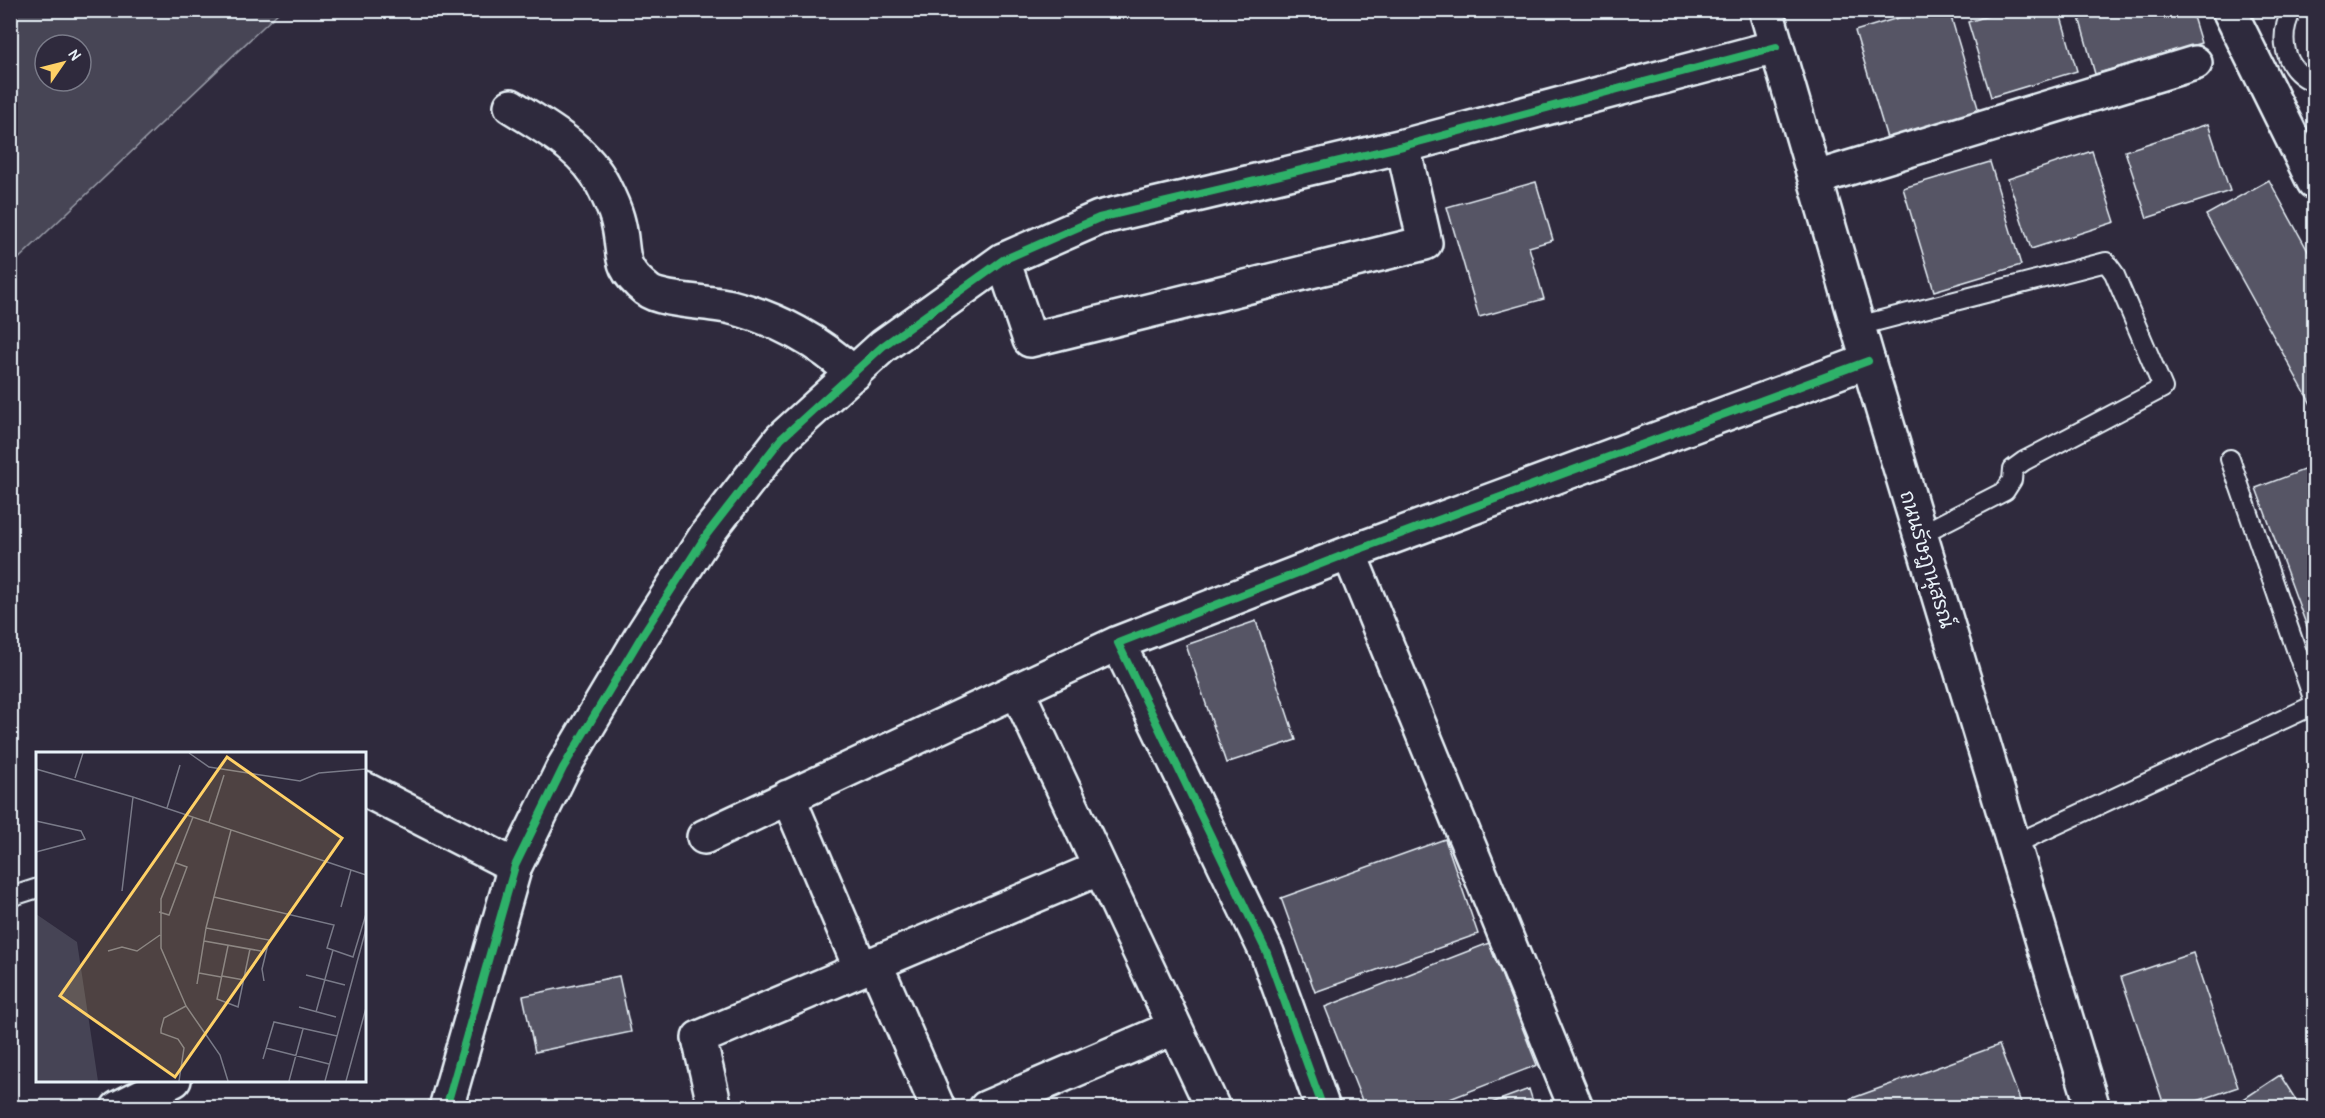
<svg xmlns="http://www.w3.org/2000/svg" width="2325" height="1118" viewBox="0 0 2325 1118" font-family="'Patrick Hand','Playpen Sans Thai',sans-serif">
  <rect width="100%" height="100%" fill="#2f2a3d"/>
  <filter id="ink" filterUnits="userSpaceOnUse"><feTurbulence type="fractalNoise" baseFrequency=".0167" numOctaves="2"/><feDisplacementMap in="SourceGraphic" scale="12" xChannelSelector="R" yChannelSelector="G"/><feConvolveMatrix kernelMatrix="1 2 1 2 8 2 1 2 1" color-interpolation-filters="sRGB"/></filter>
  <g filter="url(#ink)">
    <path fill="#464455" stroke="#979aa6" stroke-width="1.5" fill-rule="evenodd" d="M11 10H280V11L11 266ZM45 45H81V81H45Z"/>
    <path fill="#575565" stroke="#e8f1f8" stroke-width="1.5" d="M1924 10H1949L1981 118 1889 145 1855 31Z
      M2007 10H2059L2077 71 1991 97 1968 22Z
      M2077 10H2191L2201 43 2095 74Z
      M2208 124 2230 191 2147 218 2125 151Z
      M2092 151 2115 222 2031 249 2008 179Z
      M1990 162 2021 265 1934 291 1903 188Z
      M2269 180 2314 262V402L2311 404 2206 215Z
      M1536 182 1553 240 1529 247 1544 299 1479 317 1447 207Z
      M2314 466V646L2256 488Z
      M1256 621 1296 740 1226 763 1186 645Z
      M1445 839 1478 934 1315 992 1281 898Z
      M1489 943 1537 1065 1427 1108H1365L1325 1007Z
      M2193 953 2238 1087 2177 1108H2165L2121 977Z
      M619 976 631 1032 535 1052 523 996Z
      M1999 1045 2023 1108H1854L1850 1099Z
      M2280 1075 2301 1108H2230Z
      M1529 1089 1535 1108H1478Z"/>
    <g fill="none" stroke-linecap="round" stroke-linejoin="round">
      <g stroke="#e8f1f8" stroke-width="22">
        <path id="lane" d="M2292 10C2278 37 2283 70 2314 82
          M1858 326 2106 262 2114 273 2163 388 2024 461 2013 469 2012 480 2005 491 1921 534
          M2230 459 2314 701
          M2015 844 2314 705
          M10 897 38 888"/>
      </g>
      <g stroke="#e8f1f8" stroke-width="38">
        <path id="street" d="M2229 10 2314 182
          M511 106C544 127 585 148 603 185 608 195 614 207 617 218 627 252 614 264 647 290 660 301 712 302 731 307 776 318 820 342 854 374
          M1816 178 2195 63
          M1003 260 1030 340 1425 243 1403 146
          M1349 553 1576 1108
          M1017 690 1212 1106
          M364 789 515 866
          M788 797 861 969
          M704 837 1118 643
          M875 963 938 1108
          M118 1108 174 1080
          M446 1108 515 866 563 768 641 637 707 534 781 439 883 346 1003 260 1099 218 1403 146 1776 47
          M715 1108 699 1038 1100 868
          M986 1108 1175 1027
          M1323 1108 1267 953 1118 643 1349 553 1868 361"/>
      </g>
      <g stroke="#e8f1f8" stroke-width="38">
        <path id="secondary" d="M1766 10 1868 361 2093 1108"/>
      </g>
      <use href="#lane" stroke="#2f2a3d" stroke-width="18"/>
      <use href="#street" stroke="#2f2a3d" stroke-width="33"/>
      <use href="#secondary" stroke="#2f2a3d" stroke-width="33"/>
      <g stroke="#2f2a3d" stroke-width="11">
        <path id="cycleway" d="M446 1108 515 866 563 768 641 637 707 534 781 439 883 346 1003 260 1099 218 1403 146 1776 47
          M1323 1108 1267 953 1118 643 1349 553 1868 361"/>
      </g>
      <use href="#cycleway" stroke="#2db169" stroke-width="8"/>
    </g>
  </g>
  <g text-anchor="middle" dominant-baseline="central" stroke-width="6" stroke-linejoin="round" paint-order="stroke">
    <g font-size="20" fill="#e8f1f8" stroke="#2f2a3d">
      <text transform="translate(1928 559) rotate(73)">ถนนรัษฎานุสรณ์</text>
    </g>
  </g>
  <g transform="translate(36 752)">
    <rect width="330" height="330" fill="#2f2a3d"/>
    <path d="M0 162 41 190 62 329H0Z" fill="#464455"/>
    <path fill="none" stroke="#797a88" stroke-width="1.5" d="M153 1 173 15 264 29 283 21 330 17M0 17 97 45 330 123M39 26 47 1M131 56 144 13M157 65 125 147V196L150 254 184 303 192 329M0 69 45 79 49 87 0 100M173 70 188 23M195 78 170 176 233 188 226 217 228 229M86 139 97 45M178 145 298 173 291 196 317 205 330 162M305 155 315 118M123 160 133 163 151 115 140 111M168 189 225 199M192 194 181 247 202 255 214 197M72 199 86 195 101 199 124 183M163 221 185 225M270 223 309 233M186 224 208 228M161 232 170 176M263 255 300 265M280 260 297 198M230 296 293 312M227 307 238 270 301 284M143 329 148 296 142 287 125 281V277L128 266 150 254M253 329 267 277M289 329 330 177M310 329 330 256"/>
    <path fill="#ffd166" fill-opacity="0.15" stroke="#ffd166" stroke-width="3" d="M191 5 306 86 139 325 24 244Z"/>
    <rect width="330" height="330" fill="none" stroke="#e8f1f8" stroke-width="3"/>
  </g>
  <rect width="2325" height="1118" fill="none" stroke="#2f2a3d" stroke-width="36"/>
  <rect x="18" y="18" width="2289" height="1082" fill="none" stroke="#e8f1f8" stroke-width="2" filter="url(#ink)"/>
  <g transform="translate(63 63) rotate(55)"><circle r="28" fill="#2f2a3d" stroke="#797a88" stroke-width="1.5"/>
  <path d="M0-4.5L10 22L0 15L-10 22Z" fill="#ffd166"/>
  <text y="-9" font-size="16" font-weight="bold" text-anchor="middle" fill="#e8f1f8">N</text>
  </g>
</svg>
